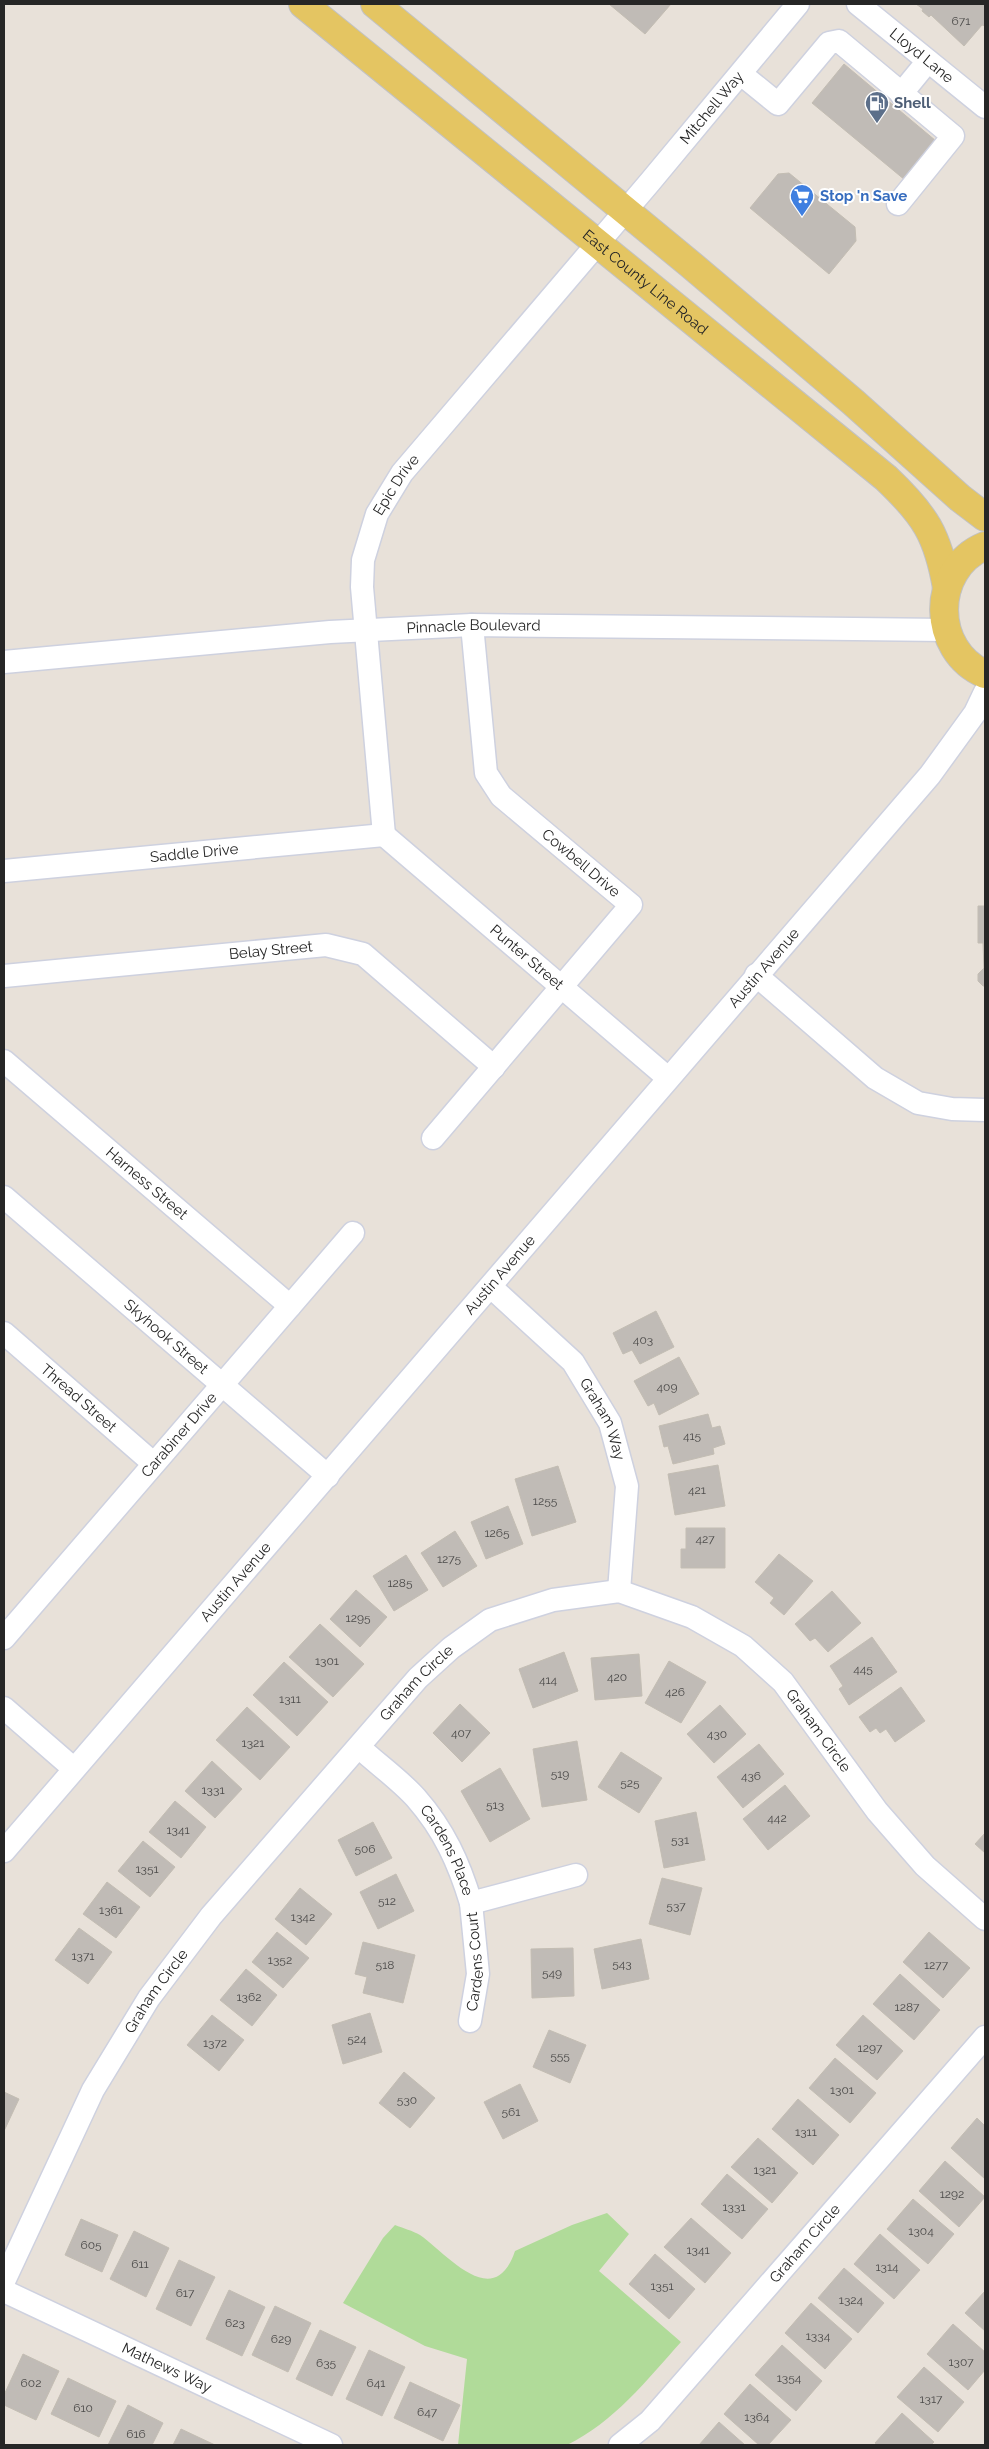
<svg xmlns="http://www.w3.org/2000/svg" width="989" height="2449" viewBox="0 0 989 2449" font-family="Raleway,sans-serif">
  <rect width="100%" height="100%" fill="#e8e1d9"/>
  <path fill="#b0db99" d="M607 2213 629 2234 599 2271 681 2342C646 2381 614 2422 567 2445H458L467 2359 425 2346 343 2303 383 2238 395 2225C403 2228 413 2231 420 2235 447 2254 494 2313 515 2251L572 2225Z"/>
  <path fill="#c0bbb6" stroke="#c3bdb3" d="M609 4H671L645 34Z
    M916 4H985V26L982 25 964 46 931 15 929 17 922 11 923 9Z
    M844 64 942 146 911 185 812 103Z
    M789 173 855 227 856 241 829 274 750 208 778 174Z
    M978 906H985V986H983L978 981V974L984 968 983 943H978Z
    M656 1311 674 1347 640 1364 632 1350 623 1354 613 1333Z
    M679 1357 699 1394 659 1415 654 1403 648 1406 634 1381Z
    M708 1414 712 1428 720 1426 725 1444 713 1448 714 1454 673 1464 668 1446 664 1447 659 1426Z
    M718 1465 725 1506 675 1515 668 1474Z
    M558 1466 576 1522 532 1536 515 1479Z
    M508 1506 523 1544 486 1559 471 1522Z
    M686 1528H725V1568H681V1549H686Z
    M455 1531 477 1566 443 1587 421 1553Z
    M779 1554 813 1581 784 1615 770 1603 774 1598 755 1582Z
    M406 1555 428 1590 394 1611 373 1576Z
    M356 1590 387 1617 360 1647 330 1619Z
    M832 1591 861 1623 828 1652 815 1638 810 1641 795 1624Z
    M320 1624 364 1664 333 1697 289 1657Z
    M872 1637 897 1672 849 1705 839 1689 843 1686 830 1666Z
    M564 1652 578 1691 533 1708 519 1669Z
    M639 1654 642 1696 595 1700 591 1658Z
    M669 1661 706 1682 681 1723 645 1703Z
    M284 1662 328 1702 297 1736 253 1695Z
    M901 1687 925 1721 895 1742 886 1729 880 1733 876 1728 870 1732 859 1717Z
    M460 1704 490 1733 462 1762 433 1733Z
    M720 1705 746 1734 714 1763 687 1734Z
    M247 1707 290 1747 260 1780 216 1740Z
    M577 1741 587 1800 542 1807 533 1749Z
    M759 1744 784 1774 743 1808 717 1777Z
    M621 1752 662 1778 639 1813 598 1787Z
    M212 1761 242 1789 215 1818 185 1791Z
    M500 1768 530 1819 490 1842 461 1791Z
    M785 1785 810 1816 768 1850 743 1819Z
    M175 1801 206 1827 181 1858 149 1832Z
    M696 1812 705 1860 664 1868 655 1821Z
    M373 1822 392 1858 356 1876 338 1840Z
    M985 1833V1853L975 1844Z
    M143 1841 175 1867 150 1897 118 1871Z
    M396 1874 414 1911 378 1929 360 1892Z
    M662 1878 702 1888 690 1935 649 1924Z
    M107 1882 140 1907 116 1938 83 1914Z
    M300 1888 332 1914 306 1945 275 1919Z
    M79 1928 112 1952 88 1984 55 1960Z
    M277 1932 309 1958 283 1988 252 1962Z
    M929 1932 970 1968 943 1998 903 1962Z
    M641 1939 649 1979 602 1989 594 1949Z
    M363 1942 415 1955 403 2003 363 1993 367 1977 355 1974Z
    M573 1948 574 1996 532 1998 531 1949Z
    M246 1969 277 1995 252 2026 220 2000Z
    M900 1974 940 2010 914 2040 873 2004Z
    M370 2013 382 2052 343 2064 332 2025Z
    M212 2015 244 2040 219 2071 187 2045Z
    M863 2015 903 2051 877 2080 836 2045Z
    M549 2030 586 2045 570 2083 533 2067Z
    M835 2058 876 2093 850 2123 809 2088Z
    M404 2072 435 2098 410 2128 379 2103Z
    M520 2084 538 2121 503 2139 484 2102Z
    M4 2092 19 2099 4 2131Z
    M798 2099 839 2135 813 2165 772 2129Z
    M977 2118 985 2126V2179L951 2148Z
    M758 2138 798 2173 772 2203 731 2167Z
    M945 2161 985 2197 959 2227 919 2191Z
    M727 2174 768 2209 742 2239 701 2204Z
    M913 2199 954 2234 928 2264 887 2229Z
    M691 2218 731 2253 705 2283 664 2247Z
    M81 2219 118 2235 102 2272 65 2255Z
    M134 2231 169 2248 146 2297 110 2279Z
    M880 2234 920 2270 894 2299 854 2264Z
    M655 2254 695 2289 669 2319 629 2284Z
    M179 2260 215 2277 191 2326 156 2309Z
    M844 2268 884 2303 858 2333 818 2298Z
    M229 2290 265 2307 242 2356 206 2339Z
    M985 2291V2331L965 2313Z
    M811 2303 852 2339 825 2369 785 2333Z
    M275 2306 311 2323 288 2372 252 2355Z
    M953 2324 985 2352V2370L968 2390 927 2354Z
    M320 2330 356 2347 332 2396 296 2379Z
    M782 2345 822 2381 796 2411 755 2375Z
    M369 2350 405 2367 382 2416 346 2399Z
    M23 2354 59 2371 36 2420 4 2405V2395Z
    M924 2367 964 2402 938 2432 897 2397Z
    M68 2378 116 2401 99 2437 51 2414Z
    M410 2382 460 2405 443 2441 394 2418Z
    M750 2384 791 2420 768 2445H759L724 2414Z
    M128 2405 163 2423 152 2445H108Z
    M902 2413 934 2442 931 2445H878L875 2443Z
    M719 2422 745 2445H699Z
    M181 2429 215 2445H173Z"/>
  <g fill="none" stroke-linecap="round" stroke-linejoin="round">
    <g stroke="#ced1df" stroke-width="25">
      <g id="minor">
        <path id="s1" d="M858 4 985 107"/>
        <path d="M741 74 778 104 829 43 839 41 953 136 898 204"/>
        <path d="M901 94 928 61"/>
        <path id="s2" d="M4 662 330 632 472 625 946 630"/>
        <path id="s3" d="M384 835 362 587 363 560 377 514 402 473 650 182 798 4"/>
        <path id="s4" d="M384 835 668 1078"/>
        <path id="s5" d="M4 871 384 835"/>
        <path d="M756 975 875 1078 918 1103 952 1109 985 1110"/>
        <path id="s6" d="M4 976 326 945 363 954 494 1067"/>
        <path id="s7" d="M4 1061 290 1306"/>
        <path d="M433 1138 631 905 501 796 486 773 472 625"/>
        <path id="s8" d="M4 1197 328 1476"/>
        <path id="s9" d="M491 1287 573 1362 610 1423 627 1486 619 1591"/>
        <path id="s10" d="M4 1333 153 1463"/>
        <path id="s11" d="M4 1638 353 1233"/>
        <path d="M4 1708 73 1768"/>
        <path id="s12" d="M359 1747C377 1764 400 1780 416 1798 444 1830 459 1863 471 1903L576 1875"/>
        <path id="s13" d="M4 1851 930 775 975 713 985 692"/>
        <path id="s14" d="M470 2021 478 1974 471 1903"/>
        <path id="s15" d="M4 2281 93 2090 149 1998 211 1916 418 1678 451 1648 490 1620 553 1600 619 1591 692 1617 743 1646 783 1682 877 1811 925 1866 985 1919"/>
        <path id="s16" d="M4 2291 331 2445"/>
        <path id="s17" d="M620 2445 650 2421 985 2037"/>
      </g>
    </g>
    <g stroke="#c2c2c2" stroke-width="30">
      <g id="major">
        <path id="s18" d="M303 4 886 478C925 515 938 535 947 588"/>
        <path d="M375 4 690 264 853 402 960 498 985 517"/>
        <path d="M985 546C930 569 931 651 985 674"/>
      </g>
    </g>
    <use href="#minor" stroke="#fff" stroke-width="22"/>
    <use href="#major" stroke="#e4c562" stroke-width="28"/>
  </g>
  <defs>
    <g id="fuel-pin" transform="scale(1.25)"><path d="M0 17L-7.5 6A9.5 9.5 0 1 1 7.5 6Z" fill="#5c6f8a" stroke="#fff"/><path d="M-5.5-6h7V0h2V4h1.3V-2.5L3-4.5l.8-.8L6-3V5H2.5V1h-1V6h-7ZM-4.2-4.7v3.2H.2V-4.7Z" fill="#fff"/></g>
    <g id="supermarket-pin" transform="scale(1.25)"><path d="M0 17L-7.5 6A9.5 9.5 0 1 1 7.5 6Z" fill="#3f7fe0" stroke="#fff"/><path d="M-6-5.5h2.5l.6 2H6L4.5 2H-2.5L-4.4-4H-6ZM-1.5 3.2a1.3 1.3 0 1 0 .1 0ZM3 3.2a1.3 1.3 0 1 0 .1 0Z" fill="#fff"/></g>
  </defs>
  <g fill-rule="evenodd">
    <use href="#fuel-pin" x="877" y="103"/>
    <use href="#supermarket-pin" x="802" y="196"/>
  </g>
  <g text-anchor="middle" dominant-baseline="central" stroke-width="4" stroke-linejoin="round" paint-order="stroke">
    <g font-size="12" fill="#4c4b4a">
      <text x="961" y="21">671</text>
      <text x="643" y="1340">403</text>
      <text x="667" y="1387">409</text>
      <text x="692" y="1436">415</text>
      <text x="697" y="1490">421</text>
      <text x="545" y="1501">1255</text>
      <text x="497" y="1533">1265</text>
      <text x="705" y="1539">427</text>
      <text x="449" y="1559">1275</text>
      <text x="400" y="1583">1285</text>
      <text x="358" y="1618">1295</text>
      <text x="327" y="1661">1301</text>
      <text x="863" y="1669">445</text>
      <text x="617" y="1677">420</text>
      <text x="548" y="1680">414</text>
      <text x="675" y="1692">426</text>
      <text x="290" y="1699">1311</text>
      <text x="461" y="1733">407</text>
      <text x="717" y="1734">430</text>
      <text x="253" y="1743">1321</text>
      <text x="560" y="1774">519</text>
      <text x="751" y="1776">436</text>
      <text x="630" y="1783">525</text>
      <text x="213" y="1790">1331</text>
      <text x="495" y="1805">513</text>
      <text x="777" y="1818">442</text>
      <text x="178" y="1830">1341</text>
      <text x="680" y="1840">531</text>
      <text x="365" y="1849">506</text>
      <text x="147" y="1869">1351</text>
      <text x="387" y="1901">512</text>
      <text x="676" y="1906">537</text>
      <text x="111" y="1910">1361</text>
      <text x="303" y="1917">1342</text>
      <text x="83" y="1956">1371</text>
      <text x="280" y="1960">1352</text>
      <text x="622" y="1964">543</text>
      <text x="385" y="1965">518</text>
      <text x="936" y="1965">1277</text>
      <text x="552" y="1973">549</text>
      <text x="249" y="1997">1362</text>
      <text x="907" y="2007">1287</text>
      <text x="357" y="2039">524</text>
      <text x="215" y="2043">1372</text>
      <text x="870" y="2048">1297</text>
      <text x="560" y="2056">555</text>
      <text x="842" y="2090">1301</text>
      <text x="407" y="2100">530</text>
      <text x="511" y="2112">561</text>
      <text x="806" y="2132">1311</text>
      <text x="765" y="2170">1321</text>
      <text x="952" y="2194">1292</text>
      <text x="734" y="2207">1331</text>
      <text x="921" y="2231">1304</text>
      <text x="91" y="2245">605</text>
      <text x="698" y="2250">1341</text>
      <text x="140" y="2264">611</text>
      <text x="887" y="2267">1314</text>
      <text x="662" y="2286">1351</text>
      <text x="185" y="2293">617</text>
      <text x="851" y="2300">1324</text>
      <text x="235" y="2323">623</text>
      <text x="818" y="2336">1334</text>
      <text x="281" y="2339">629</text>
      <text x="961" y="2362">1307</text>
      <text x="326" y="2363">635</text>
      <text x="789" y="2378">1354</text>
      <text x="31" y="2383">602</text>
      <text x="376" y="2383">641</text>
      <text x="931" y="2399">1317</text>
      <text x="83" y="2408">610</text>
      <text x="427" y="2412">647</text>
      <text x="757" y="2417">1364</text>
      <text x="136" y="2434">616</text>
    </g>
    <g font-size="15" fill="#262626" stroke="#fff">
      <text stroke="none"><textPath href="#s1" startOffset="82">Lloyd Lane</textPath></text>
      <text stroke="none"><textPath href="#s3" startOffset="851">Mitchell Way</textPath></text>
      <text stroke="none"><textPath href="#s18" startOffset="441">East County Line Road</textPath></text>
      <text stroke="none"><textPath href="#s3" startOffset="359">Epic Drive</textPath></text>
      <text stroke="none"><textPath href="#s2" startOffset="471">Pinnacle Boulevard</textPath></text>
      <text stroke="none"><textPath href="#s5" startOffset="191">Saddle Drive</textPath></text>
      <text transform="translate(581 863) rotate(40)">Cowbell Drive</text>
      <text stroke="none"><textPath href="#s6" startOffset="268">Belay Street</textPath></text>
      <text stroke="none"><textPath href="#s4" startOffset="188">Punter Street</textPath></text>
      <text stroke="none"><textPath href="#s13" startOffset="1165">Austin Avenue</textPath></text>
      <text stroke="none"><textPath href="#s7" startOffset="188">Harness Street</textPath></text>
      <text stroke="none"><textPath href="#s13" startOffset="760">Austin Avenue</textPath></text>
      <text stroke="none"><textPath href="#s8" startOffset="214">Skyhook Street</textPath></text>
      <text stroke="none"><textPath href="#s10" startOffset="99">Thread Street</textPath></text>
      <text stroke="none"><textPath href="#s9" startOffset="176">Graham Way</textPath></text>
      <text stroke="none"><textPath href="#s11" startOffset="268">Carabiner Drive</textPath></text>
      <text stroke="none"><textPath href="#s13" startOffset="355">Austin Avenue</textPath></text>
      <text stroke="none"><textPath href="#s15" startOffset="732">Graham Circle</textPath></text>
      <text stroke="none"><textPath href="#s15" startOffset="1212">Graham Circle</textPath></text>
      <text stroke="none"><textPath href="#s12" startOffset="138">Cardens Place</textPath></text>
      <text stroke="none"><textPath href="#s14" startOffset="60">Cardens Court</textPath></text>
      <text stroke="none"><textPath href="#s15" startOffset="328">Graham Circle</textPath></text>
      <text stroke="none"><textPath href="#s17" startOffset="274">Graham Circle</textPath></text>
      <text stroke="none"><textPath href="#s16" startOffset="180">Mathews Way</textPath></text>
    </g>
    <g font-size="15" font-weight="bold" fill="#4e5e75" stroke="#fff" text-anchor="start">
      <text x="894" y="103">Shell</text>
    </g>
    <g font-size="15" font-weight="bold" fill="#366cbe" stroke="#fff" text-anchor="start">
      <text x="820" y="196">Stop 'n Save</text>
    </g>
  </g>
  <rect width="989" height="2449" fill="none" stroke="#262626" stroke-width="10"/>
</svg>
